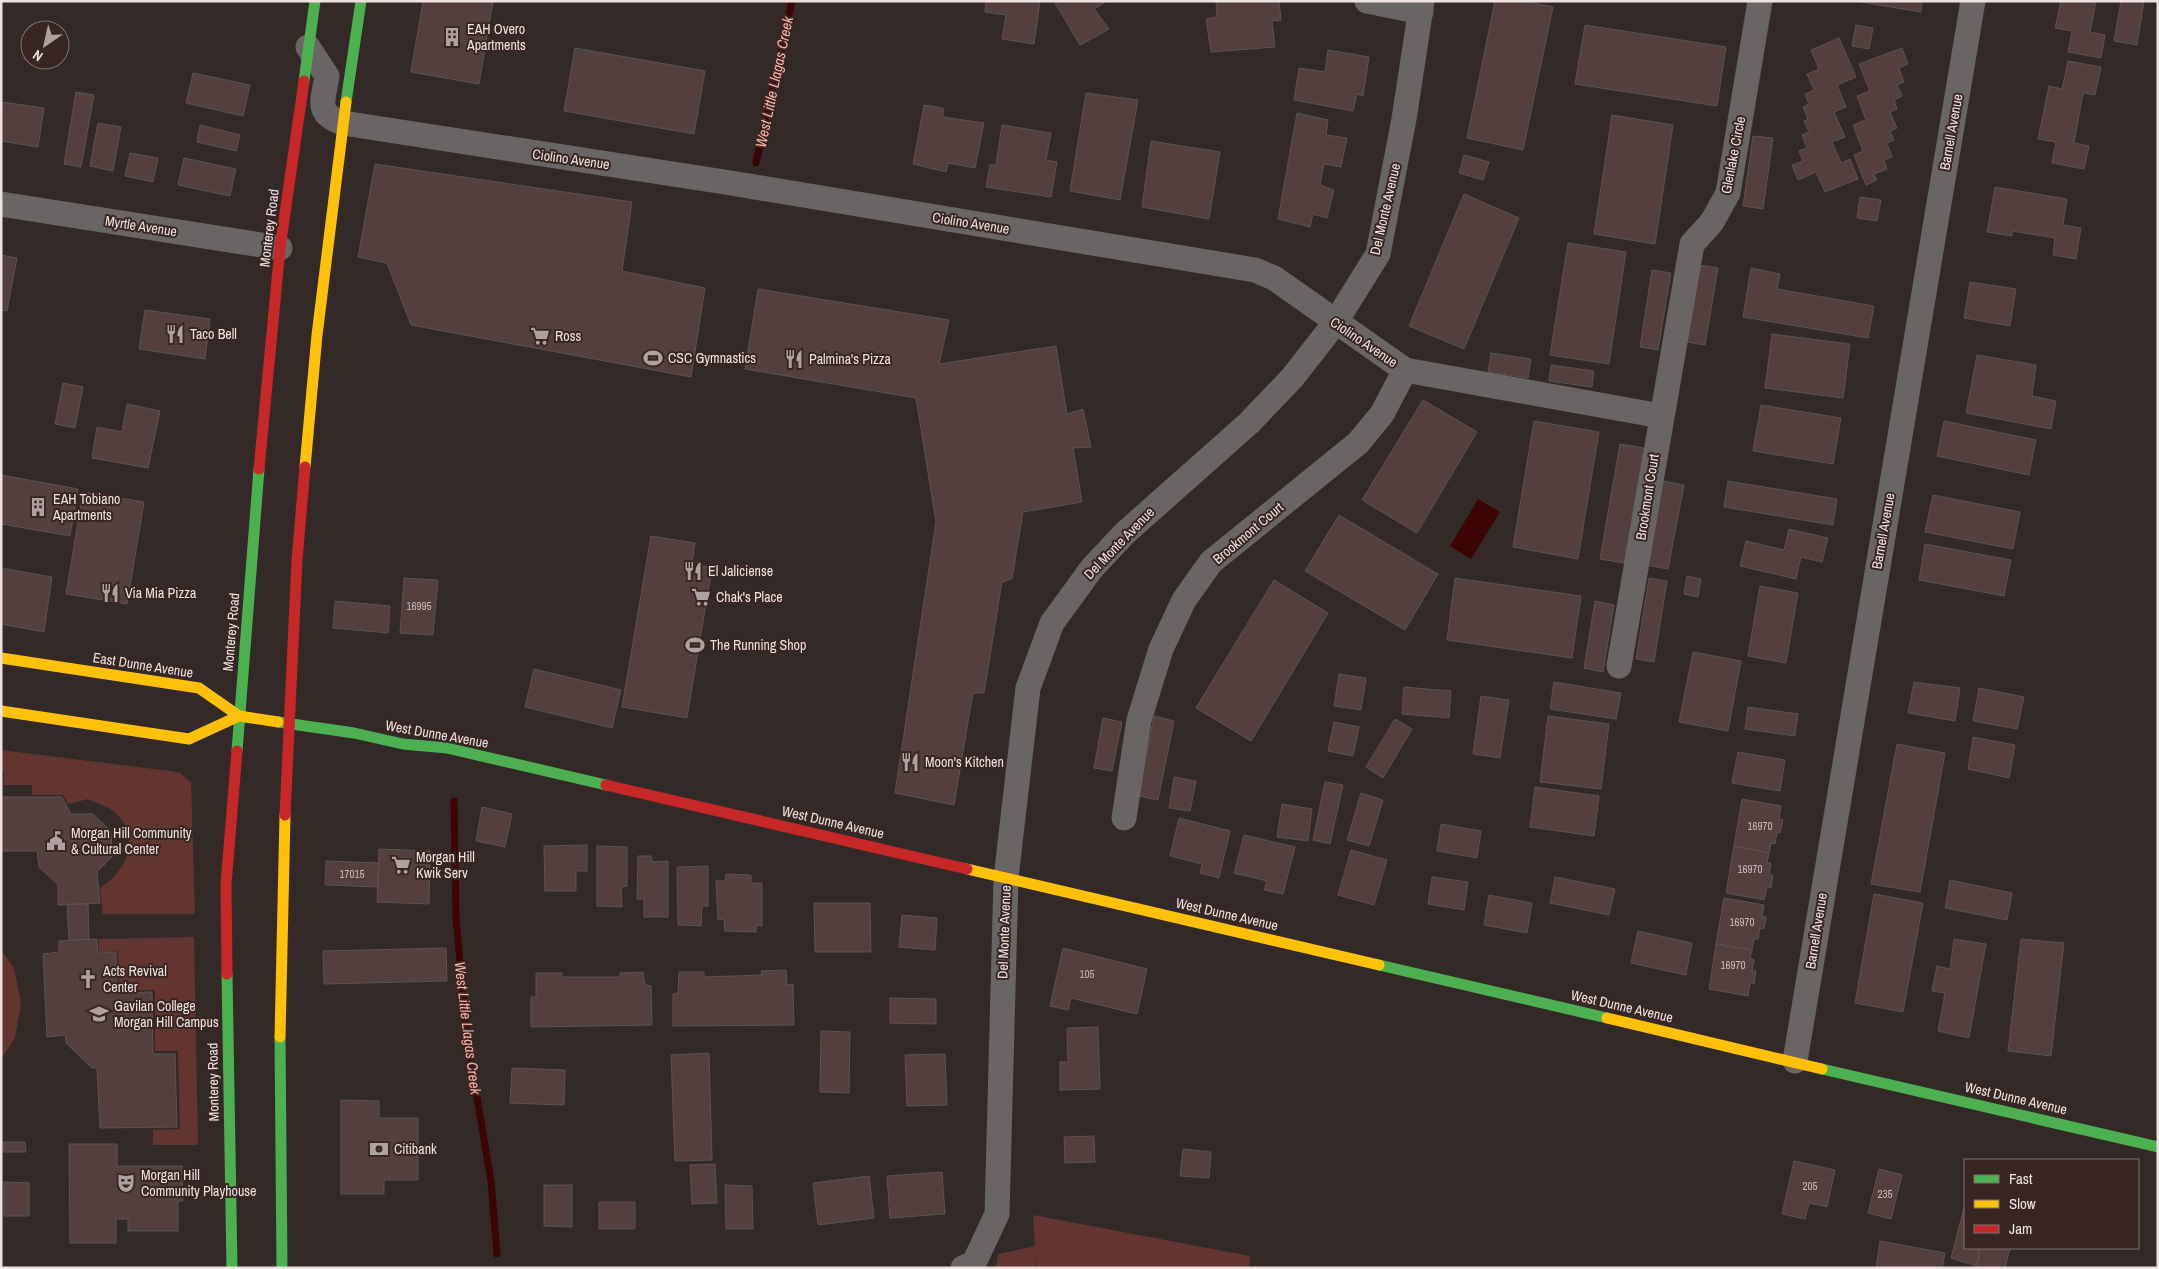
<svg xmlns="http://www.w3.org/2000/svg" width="2159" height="1269" viewBox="0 0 2159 1269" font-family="'Archivo Narrow',sans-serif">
  <rect width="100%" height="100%" fill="#332a28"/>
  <path fill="#633530" d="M1 750 170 771 180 773 191 782 195 914H103L100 888C127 872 143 834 113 811 106 806 96 803 88 799L68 804 63 795H32V785H4V772H1Z
    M194 937 198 1145H153V1130L180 1129 178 1051H155V990L119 991 118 951H99V939Z
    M1 950 14 968 21 1003 15 1038 1 1059Z
    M1033 1215 1250 1256V1268H1036L1035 1254V1268H996L998 1254 1035 1246Z"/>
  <path fill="#3b0405" d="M1478 499 1500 512 1471 559 1450 546Z"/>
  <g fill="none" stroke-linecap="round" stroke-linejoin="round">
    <path stroke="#3b0405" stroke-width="7" d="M756 163 792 1
      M454 801 456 918 466 1031 491 1181 497 1254"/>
  </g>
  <path fill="#53403e" stroke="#5b5351" d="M423 1H493L479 84 411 72Z
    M986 1H1040L1034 44 1002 39 1006 15 985 12Z
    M1054 1H1107L1094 9 1109 29 1080 45Z
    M1216 1H1279L1281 20 1272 21 1275 47 1211 52 1206 19 1217 17Z
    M1495 1H1524L1553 7 1523 150 1467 138Z
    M1855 1H1922L1921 12Z
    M2061 1H2096L2090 32 2105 35 2101 58 2068 52 2072 31 2055 28Z
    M2121 1H2144L2137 45 2114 41Z
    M1585 25 1726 47 1717 106 1575 84Z
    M1856 25 1873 28 1869 49 1852 46Z
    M1839 38 1856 77 1837 85 1846 107 1834 112 1845 137 1832 142 1841 163 1850 159 1858 179 1825 192 1816 172 1798 180 1792 165 1803 161 1799 151 1807 148 1802 135 1809 132 1804 121 1808 119 1803 107 1809 104 1805 94 1814 90 1807 74 1819 69 1811 50Z
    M575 48 705 71 694 134 564 111Z
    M1902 48 1908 64 1899 68 1904 82 1897 85 1902 96 1894 100 1897 109 1890 112 1897 128 1890 131 1894 140 1887 143 1892 157 1884 160 1887 169 1874 174 1877 180 1866 185 1854 155 1863 151 1853 125 1866 120 1857 96 1870 91 1859 64Z
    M1328 50 1369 57 1363 96 1357 94 1353 111 1294 100 1299 68 1325 72Z
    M2068 61 2101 67 2095 95 2083 93 2074 143 2089 146 2084 169 2052 163 2056 142 2038 139 2049 86 2062 89Z
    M193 73 250 85 243 116 186 103Z
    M76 92 94 95 81 167 64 164Z
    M1086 93 1138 100 1120 200 1070 191Z
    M2 102 44 108 38 147 1 141Z
    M924 105 943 108V117L984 123 975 168 948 163 946 172 913 164Z
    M1297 113 1328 120 1326 135 1347 138 1341 167 1324 164 1320 185 1334 190 1327 218 1313 214 1310 227 1278 219Z
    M1612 115 1673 125 1655 244 1594 234Z
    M98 123 121 127 113 171 90 166Z
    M200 125 240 135 236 151 197 142Z
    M1002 125 1051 133 1046 160 1057 162 1051 197 986 187 990 165H996Z
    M1753 136 1773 138 1763 209 1743 206Z
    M1151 141 1220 152 1209 219 1142 207Z
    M130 153 158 158 153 182 125 176Z
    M1464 155 1489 162 1483 180 1459 173Z
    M184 158 236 169 230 196 178 185Z
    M375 164 632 202 622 271 705 288 691 377 411 325 387 263 358 257Z
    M1995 187 2067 199 2063 225 2081 228 2076 259 2053 255 2055 238 2012 231V236L1987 232Z
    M1464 194 1519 218 1464 349 1409 326Z
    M1860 197 1881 200 1877 221 1857 218Z
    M1568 243 1626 252 1609 364 1550 355Z
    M1 255 17 258 7 311 1 310Z
    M1699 265 1718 268 1705 345 1687 342Z
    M1751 268 1780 274 1777 289 1874 306 1868 338 1743 317Z
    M1652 270 1671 273 1658 350 1640 347Z
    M1970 282 2016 289 2010 326 1964 318Z
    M758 289 949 320 939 364 1056 346 1067 414 1083 409 1091 447 1073 448 1082 502 1023 512 1012 579 1002 582 984 693H973L954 805 895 793 936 522 916 398 745 369Z
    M145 310 210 319 205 359 139 349Z
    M1772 334 1850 344 1843 398 1765 388Z
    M1491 353 1531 359 1528 378 1488 372Z
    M1977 355 2036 365 2032 396 2056 401 2051 429 1966 413Z
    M1551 365 1594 371 1592 387 1549 381Z
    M63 383 83 387 75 428 55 424Z
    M1423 400 1477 432 1417 533 1362 500Z
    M127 404 160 411 148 468 92 458 97 427 122 432Z
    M1761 405 1841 418 1833 464 1753 451Z
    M1534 421 1599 432 1578 559 1513 547Z
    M1944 421 2036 440 2029 475 1937 456Z
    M1620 444 1644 448 1624 563 1600 559Z
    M1 475 78 489 70 536 1 524Z
    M1663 481 1684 485 1668 569 1646 565Z
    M1728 481 1837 499 1833 525 1724 507Z
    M83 492 144 502 127 604 66 594Z
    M1933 495 2020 512 2013 549 1925 532Z
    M1339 515 1438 574 1405 630 1305 571Z
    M1789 529 1828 538 1822 562 1801 557 1796 579 1740 566 1746 541 1784 550Z
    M651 536 695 543 692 564 712 568 687 718 622 707Z
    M1925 544 2011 560 2004 596 1919 580Z
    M1 568 52 577 44 632 1 624Z
    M1687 576 1701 579 1698 597 1684 594Z
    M404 578 438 580 433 635 400 633Z
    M1455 578 1581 596 1572 658 1447 640Z
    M1649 578 1667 581 1654 662 1636 659Z
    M1274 580 1328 613 1251 741 1196 708Z
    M1760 586 1798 593 1786 663 1748 656Z
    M335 601 390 606 388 633 333 628Z
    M1595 601 1614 605 1603 672 1584 668Z
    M1693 652 1741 661 1728 731 1679 722Z
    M534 669 621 690 612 728 525 707Z
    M1339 674 1366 678 1361 710 1334 706Z
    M1554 682 1621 693 1616 719 1550 709Z
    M1914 682 1960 688 1955 721 1908 713Z
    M1404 687 1451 691 1449 718 1402 714Z
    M1979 688 2024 697 2017 729 1973 721Z
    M1481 696 1509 700 1500 758 1473 754Z
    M1748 707 1798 714 1795 736 1745 729Z
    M1154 716 1174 721 1158 800 1138 796Z
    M1548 716 1609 724 1601 789 1540 782Z
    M1103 718 1122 722 1112 771 1094 768Z
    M1395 719 1412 729 1383 778 1366 767Z
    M1334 722 1359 727 1353 756 1328 751Z
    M1973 737 2015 745 2009 778 1968 769Z
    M1897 744 1945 753 1920 892 1871 884Z
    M1738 752 1785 760 1780 791 1732 783Z
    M1174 777 1196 781 1190 811 1169 808Z
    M1325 782 1343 785 1330 844 1313 840Z
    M1535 787 1599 796 1594 836 1530 827Z
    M1361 793 1383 800 1369 846 1347 840Z
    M1 797H62L71 814H93L111 831 112 857 97 872 100 903 58 905V885L39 867 37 851H1Z
    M1742 799 1781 806 1779 819 1783 820 1780 833 1777 832 1775 844 1771 843 1769 853 1734 846Z
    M1282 804 1312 809 1308 841 1277 837Z
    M482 807 512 814 505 847 476 841Z
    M1179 818 1230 831 1219 878 1200 873 1202 864 1170 856Z
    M1441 824 1481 831 1477 858 1437 851Z
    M1244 835 1295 847 1283 894 1264 890 1267 881 1234 873Z
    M587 845V871H576V891H545L544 846Z
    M597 846 627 847V886L621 887 622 907 597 906Z
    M1734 846 1769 853 1767 863H1771L1769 875H1773L1771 888 1767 887 1764 900 1726 893Z
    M379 849 430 851 429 904 377 902Z
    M1351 850 1387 860 1374 905 1338 895Z
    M638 856H651L652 862 668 861V917H644V899H637Z
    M326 861 379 863 378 887 325 885Z
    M708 866V906H702L701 926 678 925 677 867Z
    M726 874 751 875V883H762V926L756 925V932L725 931 724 919 718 920 716 881H725Z
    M1432 877 1468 882 1464 910 1428 904Z
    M1555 877 1615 889 1609 915 1550 903Z
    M1950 880 2012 893 2007 920 1945 908Z
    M1874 894 1923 903 1903 1012 1855 1003Z
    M1489 895 1532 903 1527 933 1484 925Z
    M1724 898 1764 905 1762 916 1766 917 1764 929 1760 928 1758 939H1754L1752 950 1716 944Z
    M814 903H870L871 952H815Z
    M67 904H88L89 939 69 940Z
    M902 915 937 918 935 950 899 947Z
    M1638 931 1692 943 1686 975 1631 963Z
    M97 939 98 952H116L117 993 152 992 153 1054H175L177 1127 100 1128 97 1068H92L66 1043 65 1035 47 1037 43 954 59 952V941Z
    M1954 939 1986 944 1969 1038 1938 1031 1945 993 1932 991 1937 966 1950 969Z
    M2021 939 2064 943 2051 1056 2008 1051Z
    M1716 944 1752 950 1750 959 1754 960 1752 971H1756L1754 984 1750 983 1748 996 1709 989Z
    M446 948 447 981 324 984 323 951Z
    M1063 948 1147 969 1137 1014 1071 998 1068 1010 1050 1006Z
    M786 970 787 985 793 984 794 1025 673 1026V994L678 993 679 972H704V977L762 975 761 971Z
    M643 972 645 985 651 986 652 1025 531 1027V997H536V973H562V977H620V973Z
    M890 998 936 999V1024L890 1023Z
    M1098 1027 1100 1089 1060 1090V1062H1068L1067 1028Z
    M821 1031 850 1032 849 1093 820 1092Z
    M709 1053 712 1160 675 1161 671 1055Z
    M945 1054 947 1105 907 1106 905 1055Z
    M512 1068 565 1070 564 1105 510 1103Z
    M341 1100 379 1101V1118H418V1180H384V1194H341Z
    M1094 1136 1095 1162 1065 1163 1064 1137Z
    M3 1142H25L26 1152H3Z
    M69 1144H117V1166H182L183 1201H178V1231H128V1219H116V1243H70Z
    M1183 1149 1211 1152 1209 1178 1180 1176Z
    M1794 1161 1835 1170 1827 1207 1809 1203 1805 1219 1782 1214Z
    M715 1164 717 1203 692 1204 690 1165Z
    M1879 1169 1902 1175 1891 1219 1868 1213Z
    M942 1172 945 1214 890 1218 887 1176Z
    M869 1176 874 1218 818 1225 813 1183Z
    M4 1182 29 1183V1216H4Z
    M544 1185H572V1227L544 1226Z
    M725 1185 752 1186 753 1229H726Z
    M599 1202H635V1229H599Z
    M1964 1208 1965 1248H1980L1976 1266 1951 1258Z
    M1880 1241 1945 1253 1942 1268H1876Z
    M1980 1248H2010L2005 1268H1977Z"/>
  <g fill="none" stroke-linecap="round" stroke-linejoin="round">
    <path stroke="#696564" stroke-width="25" d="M1367 1 1421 12
      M308 47 327 76C323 101 315 114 343 123L731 183 1255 270 1274 278 1405 370 1661 416
      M1 204 280 248
      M1619 666 1692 244 1712 222 1728 193 1760 1
      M1124 818 1139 720 1161 649 1184 600 1211 562 1358 443 1382 414 1405 370
      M1795 1061 1973 1
      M963 1268 974 1263 997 1214 1006 878 1028 688 1052 623 1092 568 1125 533 1249 423 1292 378 1335 323 1378 254 1404 119 1422 1"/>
    <path stroke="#4caf50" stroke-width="11" d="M304 81 315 1
      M346 102 361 1
      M278 722 354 733 403 744 447 748 606 785
      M237 751 259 469
      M1379 965 1607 1018
      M227 974 232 1268
      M280 1037 282 1268
      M1822 1069 2158 1147"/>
    <path stroke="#ffc107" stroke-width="11" d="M305 467 317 335 346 102
      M1 658 199 688 239 716 278 722
      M1 711 189 739 239 716
      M967 869 1379 965
      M1607 1018 1822 1069
      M280 1037 285 815"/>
    <path stroke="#c62828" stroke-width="11" d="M259 469 280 248 304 81
      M606 785 967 869
      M285 815 297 560 305 467
      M227 974 226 884 237 751"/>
  </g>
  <defs>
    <g id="building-bare" transform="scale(1.5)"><path d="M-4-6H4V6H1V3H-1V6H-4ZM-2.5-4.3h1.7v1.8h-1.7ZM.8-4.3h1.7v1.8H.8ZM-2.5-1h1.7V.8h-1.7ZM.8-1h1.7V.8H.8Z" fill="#ada2a0" stroke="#382623" stroke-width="2.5" paint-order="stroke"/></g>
    <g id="restaurant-bare" transform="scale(1.5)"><path d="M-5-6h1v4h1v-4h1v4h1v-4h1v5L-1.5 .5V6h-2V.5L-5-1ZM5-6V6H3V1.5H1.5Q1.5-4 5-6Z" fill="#ada2a0" stroke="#382623" stroke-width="2.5" paint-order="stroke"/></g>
    <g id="supermarket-bare" transform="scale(1.5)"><path d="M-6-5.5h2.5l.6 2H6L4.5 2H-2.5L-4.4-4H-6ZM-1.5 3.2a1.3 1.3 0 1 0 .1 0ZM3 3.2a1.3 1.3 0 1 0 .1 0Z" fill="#ada2a0" stroke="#382623" stroke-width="2.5" paint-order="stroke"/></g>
    <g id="stadium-bare" transform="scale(1.5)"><path d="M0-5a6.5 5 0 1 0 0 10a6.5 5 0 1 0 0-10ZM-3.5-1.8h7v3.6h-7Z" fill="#ada2a0" stroke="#382623" stroke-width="2.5" paint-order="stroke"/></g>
    <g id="civic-bare" transform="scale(1.5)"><path d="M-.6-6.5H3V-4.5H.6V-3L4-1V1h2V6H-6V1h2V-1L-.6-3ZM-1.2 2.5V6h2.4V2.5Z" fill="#ada2a0" stroke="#382623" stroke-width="2.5" paint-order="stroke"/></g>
    <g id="church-bare" transform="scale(1.5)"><path d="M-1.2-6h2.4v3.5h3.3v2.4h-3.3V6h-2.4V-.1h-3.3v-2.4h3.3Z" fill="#ada2a0" stroke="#382623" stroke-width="2.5" paint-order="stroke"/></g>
    <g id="university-bare" transform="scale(1.5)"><path d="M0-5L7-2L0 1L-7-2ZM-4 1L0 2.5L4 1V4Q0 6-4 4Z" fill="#ada2a0" stroke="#382623" stroke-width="2.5" paint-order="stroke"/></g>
    <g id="bank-bare" transform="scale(1.5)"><path d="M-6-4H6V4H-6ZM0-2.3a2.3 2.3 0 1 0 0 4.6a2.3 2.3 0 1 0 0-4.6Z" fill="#ada2a0" stroke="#382623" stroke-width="2.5" paint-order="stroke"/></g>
    <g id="theatre-bare" transform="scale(1.5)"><path d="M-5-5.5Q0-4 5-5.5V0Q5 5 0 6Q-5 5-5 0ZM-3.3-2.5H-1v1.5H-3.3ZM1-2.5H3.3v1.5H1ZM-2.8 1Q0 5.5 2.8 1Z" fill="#ada2a0" stroke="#382623" stroke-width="2.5" paint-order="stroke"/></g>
  </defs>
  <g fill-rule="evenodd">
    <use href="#building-bare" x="452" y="37"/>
    <use href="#restaurant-bare" x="175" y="334"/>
    <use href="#supermarket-bare" x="540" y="336"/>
    <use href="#stadium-bare" x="653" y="358"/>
    <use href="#restaurant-bare" x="794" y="359"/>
    <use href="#building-bare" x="38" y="507"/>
    <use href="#restaurant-bare" x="693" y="571"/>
    <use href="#restaurant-bare" x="110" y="593"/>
    <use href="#supermarket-bare" x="701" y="597"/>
    <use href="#stadium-bare" x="695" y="645"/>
    <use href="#restaurant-bare" x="910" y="762"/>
    <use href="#civic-bare" x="56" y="841"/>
    <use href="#supermarket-bare" x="401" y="865"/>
    <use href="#church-bare" x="88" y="979"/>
    <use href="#university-bare" x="99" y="1014"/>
    <use href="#bank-bare" x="379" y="1149"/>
    <use href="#theatre-bare" x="126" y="1183"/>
  </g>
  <g text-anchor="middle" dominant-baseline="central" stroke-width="4" stroke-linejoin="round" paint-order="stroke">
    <g font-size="11" fill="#c7bab8">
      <text x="419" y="606">16995</text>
      <text x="1760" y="826">16970</text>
      <text x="1750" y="869">16970</text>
      <text x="352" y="874">17015</text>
      <text x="1742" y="922">16970</text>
      <text x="1733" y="965">16970</text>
      <text x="1087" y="974">105</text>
      <text x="1810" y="1186">205</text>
      <text x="1885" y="1194">235</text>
    </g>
    <g font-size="14" fill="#eee2e0" stroke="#382623" text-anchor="start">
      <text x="467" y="29">EAH Overo<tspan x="467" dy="16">Apartments</tspan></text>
      <text x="190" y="334">Taco Bell</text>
      <text x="555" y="336">Ross</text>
      <text x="668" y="358">CSC Gymnastics</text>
      <text x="809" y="359">Palmina's Pizza</text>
      <text x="53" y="499">EAH Tobiano<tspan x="53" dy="16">Apartments</tspan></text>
      <text x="708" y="571">El Jaliciense</text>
      <text x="125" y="593">Via Mia Pizza</text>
      <text x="716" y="597">Chak's Place</text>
      <text x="710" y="645">The Running Shop</text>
      <text x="925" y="762">Moon's Kitchen</text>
      <text x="71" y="833">Morgan Hill Community<tspan x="71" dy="16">&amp; Cultural Center</tspan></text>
      <text x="416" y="857">Morgan Hill<tspan x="416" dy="16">Kwik Serv</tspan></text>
      <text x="103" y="971">Acts Revival<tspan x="103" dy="16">Center</tspan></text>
      <text x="114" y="1006">Gavilan College<tspan x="114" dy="16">Morgan Hill Campus</tspan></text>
      <text x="394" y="1149">Citibank</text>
      <text x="141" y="1175">Morgan Hill<tspan x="141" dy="16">Community Playhouse</tspan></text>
    </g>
    <g font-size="14" fill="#eee2e0" stroke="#382623">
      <text transform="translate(1951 132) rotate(-80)">Barnell Avenue</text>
      <text transform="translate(1733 155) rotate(-79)">Glenlake Circle</text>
      <text transform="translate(571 159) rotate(8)">Ciolino Avenue</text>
      <text transform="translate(1385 209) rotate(-77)">Del Monte Avenue</text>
      <text transform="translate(971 223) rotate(9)">Ciolino Avenue</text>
      <text transform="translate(141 226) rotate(9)">Myrtle Avenue</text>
      <text transform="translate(269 228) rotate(-83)">Monterey Road</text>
      <text transform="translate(1364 342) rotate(34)">Ciolino Avenue</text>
      <text transform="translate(1647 497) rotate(-81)">Brookmont Court</text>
      <text transform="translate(1883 531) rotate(-80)">Barnell Avenue</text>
      <text transform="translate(1248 533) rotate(-40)">Brookmont Court</text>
      <text transform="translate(1119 543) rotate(-46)">Del Monte Avenue</text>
      <text transform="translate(231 632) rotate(-85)">Monterey Road</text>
      <text transform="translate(143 665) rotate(9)">East Dunne Avenue</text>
      <text transform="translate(437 734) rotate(10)">West Dunne Avenue</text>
      <text transform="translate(833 822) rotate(13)">West Dunne Avenue</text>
      <text transform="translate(1227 914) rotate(13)">West Dunne Avenue</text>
      <text transform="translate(1816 931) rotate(-81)">Barnell Avenue</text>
      <text transform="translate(1004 932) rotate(-88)">Del Monte Avenue</text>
      <text transform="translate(1622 1006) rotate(13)">West Dunne Avenue</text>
      <text transform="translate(213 1082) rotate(-91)">Monterey Road</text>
      <text transform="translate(2016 1098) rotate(13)">West Dunne Avenue</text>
    </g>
    <g font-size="15" font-style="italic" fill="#f9b1a7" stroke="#382623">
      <text transform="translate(774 82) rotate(-78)">West Little Llagas Creek</text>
      <text transform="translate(468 1028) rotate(83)">West Little Llagas Creek</text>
    </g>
  </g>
  <rect width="2159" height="1269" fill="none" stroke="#eee2e0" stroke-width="5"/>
  <rect x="1964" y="1159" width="175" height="90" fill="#382623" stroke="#81716f"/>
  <rect x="1974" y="1175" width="25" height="8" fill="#4caf50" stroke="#81716f"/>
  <text x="2009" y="1184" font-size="15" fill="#eee2e0">Fast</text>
  <rect x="1974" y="1200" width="25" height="8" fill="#ffc107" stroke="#81716f"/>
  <text x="2009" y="1209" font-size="15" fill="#eee2e0">Slow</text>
  <rect x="1974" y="1225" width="25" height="8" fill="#c62828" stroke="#81716f"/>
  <text x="2009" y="1234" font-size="15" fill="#eee2e0">Jam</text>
  <g transform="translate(45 45) rotate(214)"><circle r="24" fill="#382623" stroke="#81716f"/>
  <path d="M0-4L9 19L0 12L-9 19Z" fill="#ada2a0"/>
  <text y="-8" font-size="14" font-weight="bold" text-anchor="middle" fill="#eee2e0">N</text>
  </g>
</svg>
